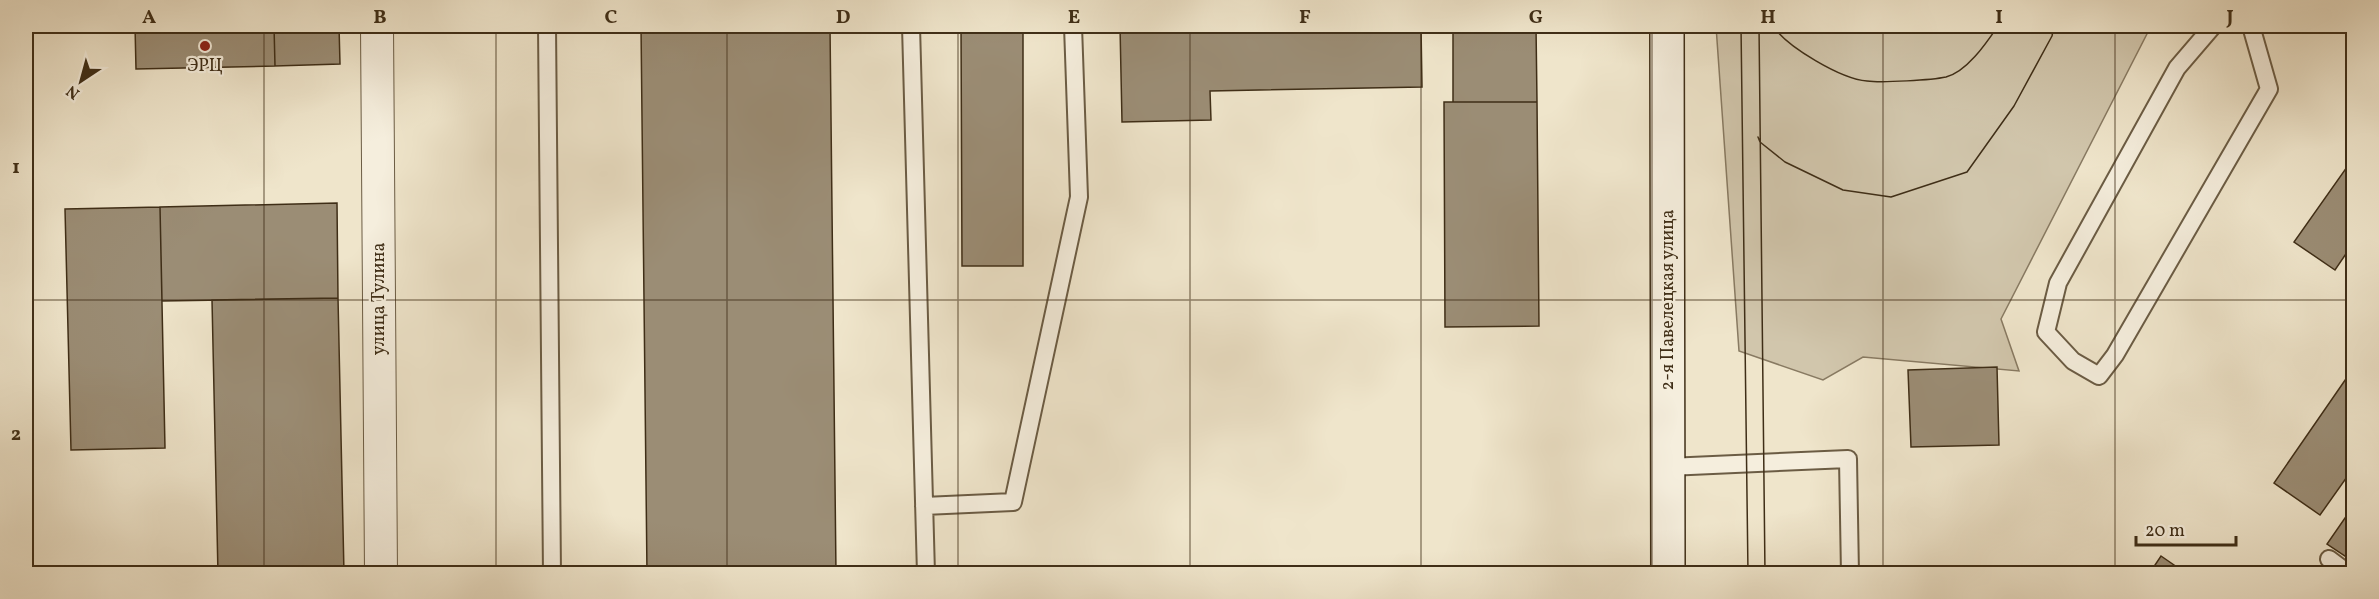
<svg xmlns="http://www.w3.org/2000/svg" width="2379" height="599" viewBox="0 0 2379 599" font-family="Vollkorn,serif">
  <rect width="100%" height="100%" fill="#efe5cb"/>
  <filter id="stains"><feTurbulence type="fractalNoise" baseFrequency=".00333" numOctaves="4"/><feColorMatrix values="0 0 0 0 .2 0 0 0 0 .09 0 0 0 0 .02 0 0 0 .5 -.17"/></filter>
  <radialGradient id="worn" r=".72"><stop offset=".6" stop-color="#630" stop-opacity="0"/><stop offset="1" stop-color="#630" stop-opacity=".3"/></radialGradient>
  <path fill="#d1c6ac" stroke="#887a62" stroke-width="1.5" d="M1716 26H2151L2001 319 2019 371 1863 357 1823 380 1739 351Z"/>
  <path fill="#9b8d75" stroke="#3f2e17" stroke-width="1.5" d="M135 26H274L275 66 136 69Z
    M274 26H339L340 64 275 66Z
    M641 26H830L836 574H647Z
    M961 26H1023V266H962Z
    M1120 26H1421L1422 87 1210 91 1211 120 1122 122Z
    M1453 26H1536L1537 102H1453Z
    M1444 102H1537L1539 326 1445 327Z
    M2354 157V242L2335 270 2294 242Z
    M337 203 338 298 162 301 160 207Z
    M160 207 165 448 71 450 65 209Z
    M338 298 344 574H218L212 300Z
    M1997 367 1999 445 1911 447 1908 370Z
    M2350 373 2354 375V467L2320 515 2274 483Z
    M2354 505V562L2327 544Z
    M2161 556 2187 574H2149Z"/>
  <g fill="none" stroke-linecap="round" stroke-linejoin="round">
    <g stroke="#6b5c44" stroke-width="20">
      <path id="service" d="M547 26 552 574
        M911 26 926 574
        M2213 26 2177 68 2058 283 2046 332 2073 361 2099 376 2115 355 2269 89 2251 26
        M1668 467 1848 459 1850 574
        M924 506 1013 502 1079 197 1073 26
        M2329 559 2349 574"/>
    </g>
    <g stroke="#6b5c44" stroke-width="34">
      <path id="minor" d="M377 26 381 574"/>
    </g>
    <g stroke="#3f2e17" stroke-width="36">
      <path id="secondary" d="M1667 26 1668 574"/>
    </g>
    <use href="#service" stroke="#f5eedd" stroke-width="16"/>
    <use href="#minor" stroke="#f5eedd" stroke-width="32"/>
    <use href="#secondary" stroke="#f5eedd" stroke-width="33"/>
    <path stroke="#3f2e17" stroke-width="1.5" d="M1741 26 1748 574
      M1759 26 1765 574
      M1773 26C1787 47 1841 79 1867 81 1882 83 1932 80 1946 77 1967 72 1987 42 1998 26
      M1758 137 1760 142 1785 162 1843 190 1891 197 1967 172 2014 106 2052 36 2054 26"/>
  </g>
  <path fill="none" stroke="#3f2e17" stroke-width="1.5" stroke-opacity="0.55" d="M264 26V574M496 26V574M727 26V574M958 26V574M1190 26V574M1421 26V574M1652 26V574M1883 26V574M2115 26V574M26 300H2354"/>
  <circle fill="#8f2418" stroke="#f5eedd" stroke-width="2" cx="205" cy="46" r="6"/>
  <g text-anchor="middle" dominant-baseline="central" stroke-width="4.5" stroke-linejoin="round" paint-order="stroke">
    <g font-size="18" fill="#3f2e17" stroke="#f5eedd">
      <text x="205" y="66">ЭРЦ</text>
    </g>
    <g font-size="18" fill="#3f2e17" stroke="#f5eedd">
      <text transform="translate(379 299) rotate(-90)">улица Тулина</text>
      <text transform="translate(1668 300) rotate(-90)">2-я Павелецкая улица</text>
    </g>
  </g>
  <rect width="2379" height="599" fill="none" stroke="#efe5cb" stroke-width="66"/>
  <g transform="translate(81 81) rotate(216)" stroke="#f5eedd" stroke-width="4.5" paint-order="stroke">
  <path d="M0-4.5L10 22L0 15L-10 22Z" fill="#3f2e17"/>
  <text y="-9" font-size="16" font-weight="bold" text-anchor="middle" fill="#3f2e17">N</text>
  </g>
  <path d="M2136 536v9h100v-9" fill="none" stroke="#3f2e17" stroke-width="3"/>
  <text x="2145" y="536" font-size="18" fill="#3f2e17" stroke="#f5eedd" stroke-width="4.5" paint-order="stroke">20 m</text>
  <rect x="33" y="33" width="2313" height="533" fill="none" stroke="#3f2e17" stroke-width="2"/>
  <g font-size="20" text-anchor="middle" font-weight="bold" fill="#3f2e17">
    <text x="149" y="23">A</text>
    <text x="380" y="23">B</text>
    <text x="611" y="23">C</text>
    <text x="843" y="23">D</text>
    <text x="1074" y="23">E</text>
    <text x="1305" y="23">F</text>
    <text x="1536" y="23">G</text>
    <text x="1768" y="23">H</text>
    <text x="1999" y="23">I</text>
    <text x="2230" y="23">J</text>
    <text x="16" y="173">1</text>
    <text x="16" y="440">2</text>
  </g>
  <rect width="100%" height="100%" filter="url(#stains)"/>
  <rect width="100%" height="100%" fill="url(#worn)"/>
</svg>
